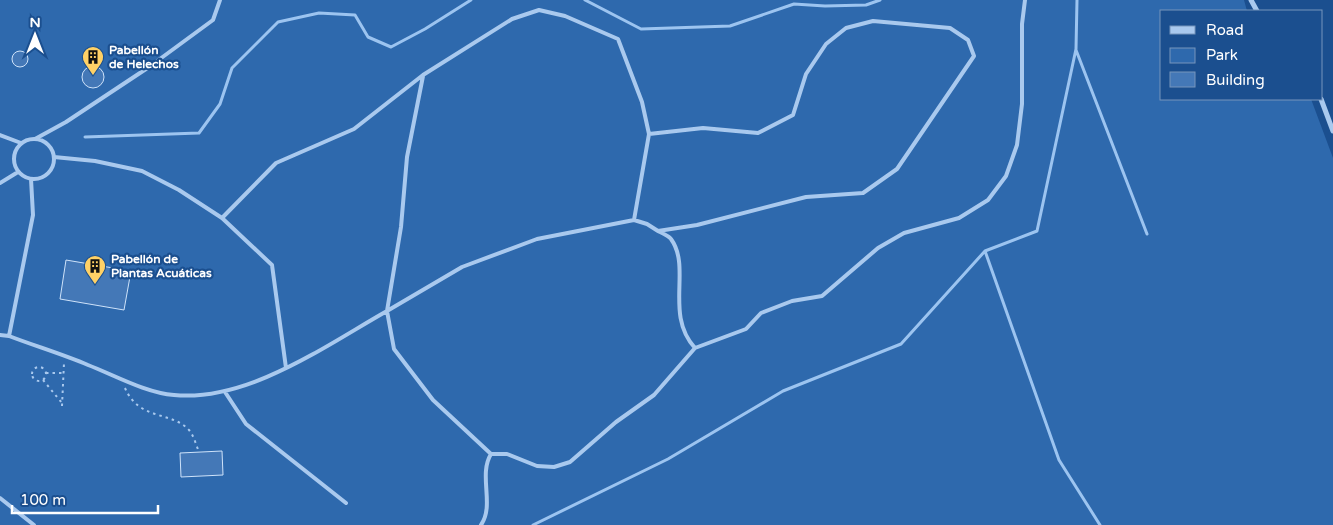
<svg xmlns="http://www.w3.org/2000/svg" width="1333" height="525" viewBox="0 0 1333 525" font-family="'Varela Round',sans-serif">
  <rect width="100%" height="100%" fill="#1b4f8f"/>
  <path fill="#2e69ad" d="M0 0H1244L1247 11H1162V99H1311L1333 158V525H0Z"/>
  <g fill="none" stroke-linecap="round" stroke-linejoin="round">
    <path stroke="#9cc4f0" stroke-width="3" d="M585 0 641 29 730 26 794 4 825 6 866 5 880 0
      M1077 0 1076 49 1037 231 985 251 1059 460 1100 525
      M1076 50 1147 234
      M85 137 199 133 220 104 232 68 278 22 319 13 355 15 368 37 391 47 425 29 471 0
      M533 525 668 459 783 391 901 344 985 251"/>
  </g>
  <path fill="#4478b7" stroke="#cfe3fa" d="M12 59a8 8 0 1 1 16 0a8 8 0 1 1-16 0Z
    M82 77a11 11 0 1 1 22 0a11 11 0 1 1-22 0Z
    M66 260 131 271 124 310 60 299Z
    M222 451 223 475 181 477 180 453Z"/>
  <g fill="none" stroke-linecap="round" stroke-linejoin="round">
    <path stroke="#a9c9ee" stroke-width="2" stroke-dasharray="2.5 4" stroke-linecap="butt" d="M32 374a7 7 0 1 1 14 0a7 7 0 1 1-14 0Z
      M46 373H64
      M43 380 62 403
      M125 388C139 421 172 411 189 430 194 436 196 445 199 452
      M62 406 64 363"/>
    <path stroke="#a9c9ee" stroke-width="4" d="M0 135 21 143
      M14 159a20 20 0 1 1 40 0a20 20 0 1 1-40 0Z
      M35 139 66 122 149 67 213 20 220 0
      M54 157 95 161 142 171 179 190 222 218 272 265 286 368
      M0 183 18 172
      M222 218 276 163 354 129 423 75 512 19 539 10 565 16 618 39 642 102 649 134 703 128 758 133 793 115 806 74 826 44 846 28 873 21 950 28 968 40 974 56 897 169 863 193 806 197 697 225 658 231 647 224 634 220 537 239 462 267 387 311
      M634 220 649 134
      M658 231C662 233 669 236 671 239 692 268 664 314 695 348
      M387 311 401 227 407 157 423 76
      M0 335 9 336C35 346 62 354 88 365 114 375 146 393 174 395 248 402 325 346 387 311L394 349 433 400 491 454H507L537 466 554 467 570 462 616 422 654 395 695 348 746 329 761 313 792 301 822 296 878 248 904 233 959 218 988 200 1006 176 1017 145 1022 104V24L1025 0
      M9 336 33 215 31 179
      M225 392 246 424 346 503
      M0 498 34 525
      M481 525C495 505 478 475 491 454"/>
    <path stroke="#a9c9ee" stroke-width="5" d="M1251 0 1257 11
      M1321 99 1333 131"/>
  </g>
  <defs>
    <g id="building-pin" transform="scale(1.125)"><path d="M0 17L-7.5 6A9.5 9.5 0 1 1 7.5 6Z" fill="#ffd166" stroke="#1b4f8f"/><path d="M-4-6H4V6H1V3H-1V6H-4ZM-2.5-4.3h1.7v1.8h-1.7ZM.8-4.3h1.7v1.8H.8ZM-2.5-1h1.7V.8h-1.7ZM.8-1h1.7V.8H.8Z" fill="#111"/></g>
  </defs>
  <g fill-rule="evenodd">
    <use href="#building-pin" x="93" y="57"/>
    <use href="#building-pin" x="95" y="266"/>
  </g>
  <g text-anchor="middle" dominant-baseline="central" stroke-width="4.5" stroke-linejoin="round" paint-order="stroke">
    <g font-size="12" font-weight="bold" fill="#fff" stroke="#1b4f8f" text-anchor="start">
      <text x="109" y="50">Pabellón<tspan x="109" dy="14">de Helechos</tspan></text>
      <text x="111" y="259">Pabellón de<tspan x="111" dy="14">Plantas Acuáticas</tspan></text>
    </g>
  </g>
  <rect x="1160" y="10" width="162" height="90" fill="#1b4f8f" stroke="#7695bc"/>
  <rect x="1170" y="26" width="25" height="8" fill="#a9c9ee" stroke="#7695bc"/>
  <text x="1206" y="35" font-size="15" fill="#ffffff">Road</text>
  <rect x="1170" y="48" width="25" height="15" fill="#2e69ad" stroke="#7695bc"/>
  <text x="1206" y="60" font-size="15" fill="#ffffff">Park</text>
  <rect x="1170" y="72" width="25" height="15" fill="#4478b7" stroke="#7695bc"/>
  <text x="1206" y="85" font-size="15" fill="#ffffff">Building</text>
  <g transform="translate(35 35)" stroke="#1b4f8f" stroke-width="4" paint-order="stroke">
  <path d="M0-4L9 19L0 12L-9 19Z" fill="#ffffff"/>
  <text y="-8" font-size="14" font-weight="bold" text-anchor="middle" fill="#ffffff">N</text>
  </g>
  <path d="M12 505v8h146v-8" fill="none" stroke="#ffffff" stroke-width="2.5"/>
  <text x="20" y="505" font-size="15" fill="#ffffff" stroke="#1b4f8f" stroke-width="4" paint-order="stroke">100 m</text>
</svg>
